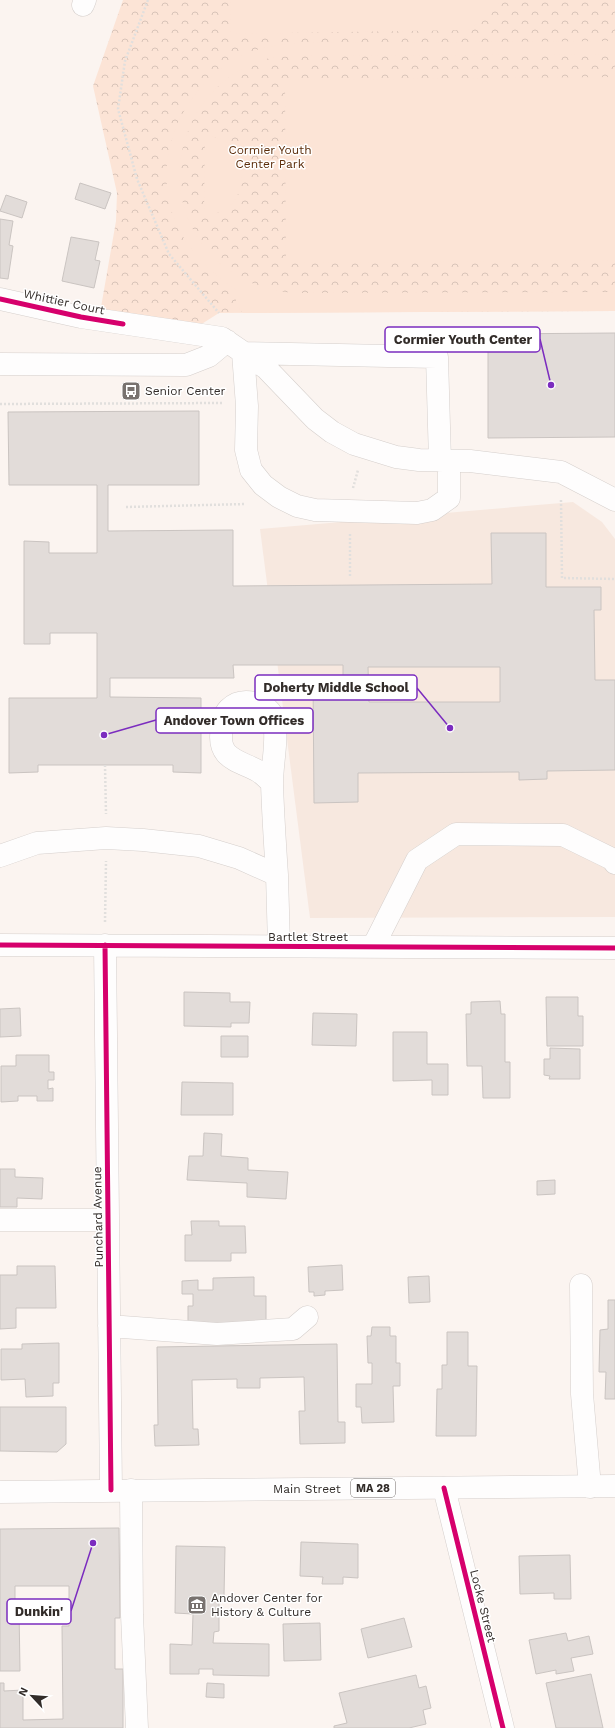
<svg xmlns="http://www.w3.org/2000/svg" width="615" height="1728" viewBox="0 0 615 1728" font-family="'Work Sans',sans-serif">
  <defs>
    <pattern id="park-crowns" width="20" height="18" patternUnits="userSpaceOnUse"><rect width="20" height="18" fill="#fce4d6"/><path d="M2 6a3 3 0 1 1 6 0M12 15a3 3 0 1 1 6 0" fill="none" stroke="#d8c4b8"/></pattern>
  </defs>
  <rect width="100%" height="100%" fill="#fbf4f0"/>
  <path fill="#f7e8df" d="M573 502 602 522 615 539V917L310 918 260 529Z"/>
  <path fill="url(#park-crowns)" d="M123 0H615V311L219 313 200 325 100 313 116 221 117 193 93 86Z"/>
  <path fill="#fce4d6" d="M230 0H502L489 15 468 30 231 34Z
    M615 41V54L299 56C288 56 277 56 266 59 236 68 212 87 196 114 151 194 203 287 294 293L615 292V311L243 313 236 305V290C209 271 186 249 174 218 151 156 183 86 241 56 260 47 281 44 302 43Z
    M615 77V260L286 263 285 80Z
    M205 135C212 136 220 138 226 142 255 162 243 218 204 214Z"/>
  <path fill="#e2dcd9" stroke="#cac4c1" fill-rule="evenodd" d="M80 183 111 193 105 209 75 199Z
    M6 195 27 202 22 218 0 211Z
    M0 219 13 221 9 245 13 246 8 279 0 278Z
    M71 237 99 242 95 260 100 261 94 288 62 281Z
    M615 333V437L488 438V334Z
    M199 411V485H108V531L233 530V586L492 584 491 533H546V587H601V610H594L595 680H615V770L547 771V779L519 780V772L358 773V802L314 803 313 678H343V665H233L234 678H110V697L201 698V773L173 772V765H38V772L9 773V698H97V633H50V644H24V541L49 542V553H97V485H9L8 412ZM368 667H500V702H369Z
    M184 992 230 993V1002H250L249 1023H231V1027L184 1026Z
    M546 997H578V1016H583V1046H547Z
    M500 1001 501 1014H505V1062H510V1098H483L482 1066H467L466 1014H471V1002Z
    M20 1008 21 1036 0 1037V1009Z
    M313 1013 357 1014 356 1046 312 1045Z
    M393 1032H427V1064H448V1095H432V1080L393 1081Z
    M221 1036H248V1057H221Z
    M550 1048 580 1049V1079H549L550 1076 544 1075V1059H550Z
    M16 1055H49V1072H54V1080H48V1089L53 1088V1101H37V1096H18V1101L1 1102V1066H16Z
    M182 1082 233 1083V1115H181Z
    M204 1133 222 1134 221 1156 248 1158V1170L288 1172 286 1199 247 1197V1183L187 1180 189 1156H203Z
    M0 1169H15V1177L43 1178 42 1199 17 1198V1207H0Z
    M555 1180V1194L537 1195V1181Z
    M191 1221H219V1226H245L246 1253H231V1261H185V1235H192Z
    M342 1265 343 1290 325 1291V1295L314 1296V1292H309L308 1267Z
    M17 1266H55L56 1308H16V1328L0 1329V1275H17Z
    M429 1276 430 1302 409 1303 408 1277Z
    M254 1277V1296H266V1330L188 1323V1306H193V1294H182V1281L198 1280V1290H213V1278Z
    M608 1300H615V1399H605L606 1372H599L600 1330 608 1329Z
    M372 1327H390V1336H396V1363H400V1386H393L394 1422 362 1423 361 1407H356V1384H372V1363H368L367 1336H371Z
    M447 1332H468V1366H477L476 1436H436L437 1389H442V1365H447Z
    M59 1343V1383H53V1396L26 1397 25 1379 1 1380V1349H22V1344Z
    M337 1344 338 1422H345V1443L300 1444 299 1411H305L304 1377 260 1378V1388H237V1379L192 1380 193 1429H198L199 1445 155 1446 154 1425H158L157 1347Z
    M0 1407H66V1444L57 1452 0 1451Z
    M119 1528 120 1618H115V1669H123V1728H0V1683H4V1691L23 1690V1720L63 1719 62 1626H69V1586H15V1609H19L20 1671H0V1529Z
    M301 1542 358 1544V1578L343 1577V1584H322L323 1577 300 1576Z
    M176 1546 225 1547 224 1596H219V1631L214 1632 213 1643 269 1644V1676L213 1675V1669H199V1674H170V1644L192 1645 193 1614 175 1613Z
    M570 1555 571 1599H554V1593L520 1594 519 1556Z
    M404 1618 412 1647 368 1658 361 1629Z
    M320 1623 321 1660 284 1661 283 1624Z
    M566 1633 568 1641 589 1636 593 1654 571 1658 574 1671 556 1674V1670L536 1674 529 1640Z
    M591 1674 603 1728H556L546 1683Z
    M416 1675 419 1688 426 1686 431 1708 423 1710 426 1724 409 1728H334V1726L347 1723 339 1693Z
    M207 1683 224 1684V1698L206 1697Z"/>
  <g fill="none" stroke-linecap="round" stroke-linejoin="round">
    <g stroke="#d5cfcc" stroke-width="23">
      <path id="minor" d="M83 5 85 0
        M0 299 81 317 222 338 266 368 315 419 332 432 354 444 396 457 419 460 470 461 561 472 615 500
        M0 364 186 365 209 356 227 341
        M440 461 437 357 243 353 247 406 246 450 251 470 263 485 279 497 297 506 315 510 417 513 432 510 449 498V461
        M272 783C268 779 263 774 258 771 238 760 216 759 222 728 223 721 224 714 229 709 238 700 250 701 261 705 268 708 272 712 274 720 278 741 272 763 272 784 273 814 275 845 277 875
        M0 856 37 843 106 838 143 840 199 846 239 858 277 875 279 946
        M0 945 615 948
        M105 945 111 1490
        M373 947 417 860 456 834 563 835 612 859 615 863
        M0 1220H108
        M581 1285 582 1394 590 1487
        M109 1326 217 1334 293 1329 307 1317
        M444 1488 503 1728
        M131 1490 132 1615 137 1728"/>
    </g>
    <g stroke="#d5cfcc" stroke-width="23">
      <path id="major" d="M0 1492 615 1486"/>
    </g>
    <path stroke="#e1dfdd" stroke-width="2.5" stroke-dasharray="2 2" stroke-linecap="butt" d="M148 0 125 61 118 109 137 179 169 254 219 313
      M0 404 223 403
      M353 488 358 470
      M561 500 562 578 615 579
      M126 507 245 504
      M350 534V578
      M105 765 106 814
      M105 922 106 861"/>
    <use href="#minor" stroke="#fefdfd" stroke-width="22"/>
    <use href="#major" stroke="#fefdfd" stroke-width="22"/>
    <g stroke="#fff" stroke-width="8">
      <path id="cycleway" d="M0 299 81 317 123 324
        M0 945 615 948
        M105 945 111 1490
        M444 1488 503 1728"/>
    </g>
    <use href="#cycleway" stroke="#d6006c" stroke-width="5"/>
  </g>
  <defs>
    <g id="bus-square" transform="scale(1)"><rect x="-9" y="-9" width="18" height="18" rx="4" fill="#78726f" stroke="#fff"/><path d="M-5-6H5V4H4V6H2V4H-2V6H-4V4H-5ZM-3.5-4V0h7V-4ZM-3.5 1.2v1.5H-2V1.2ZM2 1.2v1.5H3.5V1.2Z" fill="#fff"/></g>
    <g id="museum-square" transform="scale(1)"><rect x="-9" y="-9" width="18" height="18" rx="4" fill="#78726f" stroke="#fff"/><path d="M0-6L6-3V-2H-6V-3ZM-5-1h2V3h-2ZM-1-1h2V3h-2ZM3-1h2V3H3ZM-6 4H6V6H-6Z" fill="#fff"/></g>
  </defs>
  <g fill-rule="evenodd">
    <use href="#bus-square" x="131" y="391"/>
    <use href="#museum-square" x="197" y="1605"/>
  </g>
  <g text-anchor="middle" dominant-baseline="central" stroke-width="3" stroke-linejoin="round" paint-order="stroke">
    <rect fill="#fff" stroke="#706b69" stroke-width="1" x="351" y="1479" width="44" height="18" rx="3"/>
    <g font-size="11" font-weight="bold" fill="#322c29">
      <text x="373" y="1488">MA 28</text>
    </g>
    <g font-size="12" fill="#5c2d0a" stroke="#fff">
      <text x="270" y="150">Cormier Youth<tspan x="270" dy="14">Center Park</tspan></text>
    </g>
    <g font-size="12" fill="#322c29" stroke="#fff">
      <text transform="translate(64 302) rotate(12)">Whittier Court</text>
      <text x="308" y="937">Bartlet Street</text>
      <text transform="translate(98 1217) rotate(-91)">Punchard Avenue</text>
      <text x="307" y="1489">Main Street</text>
      <text transform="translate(483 1606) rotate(76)">Locke Street</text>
    </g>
    <g font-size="12" fill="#322c29" stroke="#fff" text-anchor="start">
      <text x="145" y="391">Senior Center</text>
      <text x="211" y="1598">Andover Center for<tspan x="211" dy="14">History &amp; Culture</tspan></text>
    </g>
  </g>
  <path fill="none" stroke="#7b2cbf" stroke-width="1.5" d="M551 385L540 339M450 728L417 688M104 735L156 720M93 1543L71 1611"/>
  <g fill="#7b2cbf" stroke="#fff" stroke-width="1.5">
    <circle cx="551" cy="385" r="4"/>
    <circle cx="450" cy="728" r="4"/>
    <circle cx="104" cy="735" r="4"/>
    <circle cx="93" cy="1543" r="4"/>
  </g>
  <g fill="#fff" stroke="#7b2cbf" stroke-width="1.5">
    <rect x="385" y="327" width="155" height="25" rx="4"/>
    <rect x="255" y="675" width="162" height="25" rx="4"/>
    <rect x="156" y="708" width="157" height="25" rx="4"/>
    <rect x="7" y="1599" width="64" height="25" rx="4"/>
  </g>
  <g font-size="13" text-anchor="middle" font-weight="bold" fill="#322c29">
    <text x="463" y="344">Cormier Youth Center</text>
    <text x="336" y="692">Doherty Middle School</text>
    <text x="234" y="725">Andover Town Offices</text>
    <text x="39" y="1616">Dunkin'</text>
  </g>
  <g transform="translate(32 1696) rotate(296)" stroke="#ffffff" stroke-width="3" paint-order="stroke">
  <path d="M0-3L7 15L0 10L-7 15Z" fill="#322c29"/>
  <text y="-6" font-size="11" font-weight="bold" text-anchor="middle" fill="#322c29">N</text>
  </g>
</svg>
